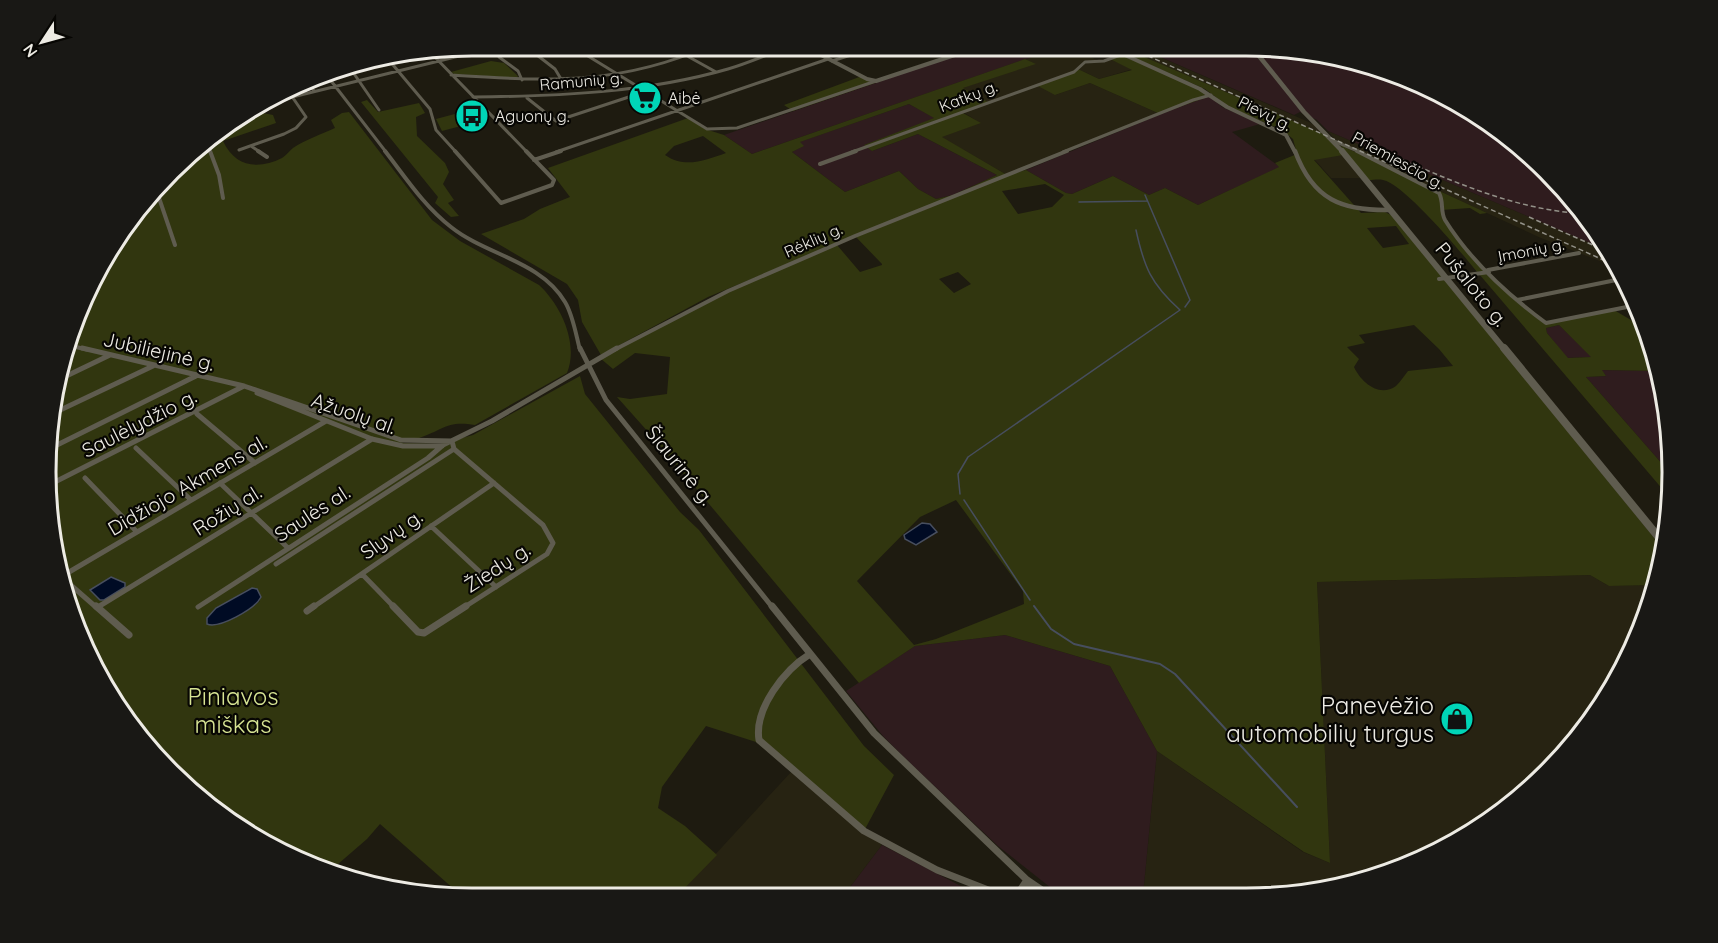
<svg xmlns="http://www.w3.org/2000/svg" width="1718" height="943" viewBox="0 0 1718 943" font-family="Quicksand,sans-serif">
  <rect width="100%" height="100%" fill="#1e1b10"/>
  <path fill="#272312" d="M1016 46H1092L1079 51 1097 60 1110 59 1133 69 1099 79 1078 69 1055 95 1090 83 1160 114 1007 175 941 137 980 123 963 112 962 88 1035 64 1025 59 1031 57 1010 47Z
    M1119 46H1135L1320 127 1328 136Z
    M1328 131 1609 251 1620 269 1541 238 1452 197 1334 139Z
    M1331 155H1343L1361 178H1331L1314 159Z
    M1590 575 1609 586 1656 585 1650 608 1616 684 1567 753 1484 826 1409 866 1302 894 1143 895 1157 751 1303 852 1330 863 1317 582Z
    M792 771 882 845 848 890 855 896H677Z"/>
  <path fill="#2f1c1e" d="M938 46H1006L1032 57 752 154 724 135 957 55Z
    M1135 46H1274L1357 60 1459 102 1527 151 1585 212 1609 251 1328 131 1317 120 1300 112 1294 115Z
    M1210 96 1222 107 1260 124 1232 132 1280 167 1198 205 1165 188 1149 195 1113 176 1072 194 1066 193 1026 170 1190 102Z
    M909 104 935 118 865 145 872 151 918 134 997 175 953 195 936 199 918 189 899 171 845 192 792 152 803 146 799 142Z
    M1559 325 1592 357 1567 358 1547 333 1546 328Z
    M1601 370 1660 371 1672 443 1671 474 1586 377 1606 376Z
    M1005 635 1110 666 1157 751 1143 895H1060L998 846 910 763 883 736 846 691 915 646Z
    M882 845 978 895 855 896 848 890Z"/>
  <path fill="#31360f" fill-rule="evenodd" d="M1108 46H1119L1328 136 1343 155 1314 160 1361 213 1385 212 1393 216 1664 550 1656 585 1609 586 1590 575 1317 582 1330 863 1304 852 1157 751 1110 666 1005 635 915 646 859 683 658 443 617 397 630 399 667 394 670 357 635 353 613 369 600 358 667 321 804 257 708 297 601 355 582 322 578 300 567 284 481 234 524 219 540 209 570 197 548 168 688 118 705 129 724 135 752 154 1025 59 1036 64 963 88 988 102 963 113 981 123 942 137 1007 175 1026 170 1066 193 1072 194 1113 176 1149 195 1165 188 1198 205 1279 167 1275 163 1297 154 1293 139 1282 130 1229 107 1205 89ZM909 104 934 118 864 145 872 151 918 134 997 175 953 195 936 199 918 189 899 171 845 192 792 152 804 146 800 142ZM703 136 726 153C706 160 685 169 665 155L674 146ZM1045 184 1064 195 1052 207 1018 214 1002 191ZM1396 226 1409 244 1383 248 1367 228ZM855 236 882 264V265L860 272 837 245ZM958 272 971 284 954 293 939 279ZM1414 325 1439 349 1453 366 1408 371C1404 376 1400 382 1396 386 1379 398 1361 382 1354 367L1359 359 1347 347 1365 343 1359 335ZM956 500 1023 591 1024 604 936 639 914 645 857 581 920 517Z
    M1121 55 1199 89 1210 96 1160 114 1090 83 1055 95 1036 85 1078 69 1099 79 1132 70 1110 59Z
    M491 61 504 63 518 76 517 78 454 74 451 72Z
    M862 76 869 80H884L793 111 784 105Z
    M367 100 378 112 419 103 425 113 416 117 417 136 445 163 449 172 443 184 454 200 448 203 459 216 451 217 435 203 438 197 361 102Z
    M253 111 273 115 276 123 223 141C235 167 258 170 282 158 287 155 289 151 293 148 305 140 322 134 335 128L331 120 342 113 349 112 432 220 460 241 539 285C561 305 579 344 567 373L475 425C447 420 443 430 419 438 413 440 406 441 400 443L440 444 473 435 580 376 585 394 680 512 699 530 864 746 894 775 864 831 756 742 706 726 662 787 658 808 685 826 717 855 677 896 463 897 380 824 367 839 330 871 259 841 151 753 78 635 46 500 59 361 117 235 212 133ZM248 589 260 601 247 610 214 625 212 612Z
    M466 111 476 122 442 131 436 119Z
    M1340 145 1487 213 1480 214 1470 208 1441 210 1442 217 1483 271 1477 272C1462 253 1404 184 1383 180 1379 179 1373 180 1369 180Z
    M1479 274H1486L1546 323 1614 310 1641 326 1645 325 1660 371 1602 370 1606 376 1586 377 1671 474 1670 498ZM1559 325 1591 357 1568 358 1547 333 1546 328Z"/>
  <path fill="#000b24" stroke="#474e5e" stroke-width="1.5" d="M922 523 930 524 937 532 916 545 905 539 904 535Z
    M111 577 125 583V587L104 600H100L90 590Z
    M252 588 257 589 261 597C255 609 219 629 207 624V618L216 608Z"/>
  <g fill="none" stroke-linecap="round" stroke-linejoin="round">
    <path stroke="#474e5e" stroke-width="1.5" d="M1145 195 1190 300 1185 307
      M1079 202 1147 201
      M960 494 958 474 968 457 1180 310C1151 284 1144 267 1136 230
      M964 500 1030 600"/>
    <path stroke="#474e5e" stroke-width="2" d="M1034 606 1051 629 1074 644 1160 664 1175 674 1297 807"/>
    <path stroke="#5f5c4f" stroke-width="3" d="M524 45 555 69 561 79
      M570 45 707 129 737 128 876 81
      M678 47 689 57 716 72
      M430 52 527 152
      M499 57 518 71 522 80
      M388 59 430 109 436 130 456 152
      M832 61 882 45
      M348 65 379 110
      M325 73 386 152
      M451 75C548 81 620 86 711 45
      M307 82 314 91
      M473 97C558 96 645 93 728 69 749 63 771 53 792 45
      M527 98 556 121 647 91
      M268 103 504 45
      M205 141 210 152
      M1334 141 1360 152
      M251 146 260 152
      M239 150 284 134 296 128 306 117 293 98
      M556 152 828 59
      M852 152 1074 72 1085 62 1104 61 1123 54
      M1063 152 1193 100 1211 95"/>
    <path stroke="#5f5c4f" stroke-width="4" d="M210 151 219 175 223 198
      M258 151 267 157
      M385 151C406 178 424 206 451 227 486 255 541 261 565 302 573 315 576 335 580 350
      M455 151 501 203 552 185 554 180 526 151
      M1357 151 1439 193C1444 202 1440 211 1445 220 1470 260 1508 295 1546 323L1637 305
      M534 160 561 151
      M820 164 856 151
      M157 192 175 245
      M1488 270 1579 253
      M1439 279 1489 272
      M1517 300 1626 278
      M67 345 89 350
      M614 350 728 291 855 236 1067 151"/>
    <path stroke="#5f5c4f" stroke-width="5" d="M82 348 244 386 401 440 452 441 454 449 543 525 553 543 547 554 463 608
      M580 348 606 400 773 608
      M58 380 110 355
      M257 393 372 439 403 446H442
      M54 413 153 366
      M197 414 255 463
      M51 448 196 376
      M136 448 191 500
      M85 478 137 532
      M220 483 288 548
      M47 486 244 386
      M431 526 496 587
      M276 564 454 449
      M362 574 395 608
      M64 575 326 421
      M65 580 97 608
      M98 607 372 439
      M198 607 428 458 443 445 492 421 617 348
      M312 608 494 483"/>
    <path stroke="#5f5c4f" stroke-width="7" d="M96 606 129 635
      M393 606 418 632 424 633 466 606
      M772 606 874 733 1027 880 1049 895
      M307 611 314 606
      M810 654C784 670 754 709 759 740L864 831 937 870 1001 895
      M1027 880 1032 895
      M1017 895 1027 880"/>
    <path stroke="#5f5c4f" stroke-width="4" d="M802 45 867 79 876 81 982 46
      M1105 46 1200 89 1227 107 1286 135 1295 152"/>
    <path stroke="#5f5c4f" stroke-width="4.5" d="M1295 151C1313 200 1342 211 1391 210"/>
    <path stroke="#5f5c4f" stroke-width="4.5" d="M1251 46 1304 112 1343 152
      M1336 56 1373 66"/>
    <path stroke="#5f5c4f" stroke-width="6" d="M1342 151 1505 350"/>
    <path stroke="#5f5c4f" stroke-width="8" d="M1504 348 1665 545"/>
    <path stroke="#939188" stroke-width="1.5" stroke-dasharray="5 3" stroke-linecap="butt" d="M1126 46 1619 267
      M1373 149 1410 163
      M1403 160C1463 186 1520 210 1586 214
      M1529 217 1611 253"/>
  </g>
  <defs>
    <g id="supermarket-disc" transform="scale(1.725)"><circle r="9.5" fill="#00d5b7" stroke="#070603"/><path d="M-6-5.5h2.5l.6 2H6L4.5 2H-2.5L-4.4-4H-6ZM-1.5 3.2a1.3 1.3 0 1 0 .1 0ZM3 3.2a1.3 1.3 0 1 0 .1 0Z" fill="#111"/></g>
    <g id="bus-disc" transform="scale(1.725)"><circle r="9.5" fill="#00d5b7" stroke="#070603"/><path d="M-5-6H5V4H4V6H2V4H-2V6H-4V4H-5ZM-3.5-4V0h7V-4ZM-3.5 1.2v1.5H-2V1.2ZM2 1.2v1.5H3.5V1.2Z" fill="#111"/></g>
    <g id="shop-disc" transform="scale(1.725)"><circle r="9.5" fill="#00d5b7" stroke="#070603"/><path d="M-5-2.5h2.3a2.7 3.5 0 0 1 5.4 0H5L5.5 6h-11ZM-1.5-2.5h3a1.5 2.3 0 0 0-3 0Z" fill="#111"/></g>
  </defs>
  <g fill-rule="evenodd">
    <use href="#supermarket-disc" x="645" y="98"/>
    <use href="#bus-disc" x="472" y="116"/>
    <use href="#shop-disc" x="1457" y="719"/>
  </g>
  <g text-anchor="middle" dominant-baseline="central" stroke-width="4.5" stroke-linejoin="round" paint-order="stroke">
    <g font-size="16" fill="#edebe4" stroke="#070603">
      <text transform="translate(581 81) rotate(-5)">Ramunių g.</text>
      <text transform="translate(968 96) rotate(-21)">Katkų g.</text>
      <text transform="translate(1265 113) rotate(27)">Pievų g.</text>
      <text transform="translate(1398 160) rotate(29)">Priemiesčio g.</text>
      <text transform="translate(813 240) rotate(-24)">Rėklių g.</text>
      <text transform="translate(1531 250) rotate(-11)">Įmonių g.</text>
    </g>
    <g font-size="16" fill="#edebe4" stroke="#070603" text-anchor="start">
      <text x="668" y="98">Aibė</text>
      <text x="495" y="116">Aguonų g.</text>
    </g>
    <g font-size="20" fill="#edebe4" stroke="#070603">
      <text transform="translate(1472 284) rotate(51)">Pušaloto g.</text>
      <text transform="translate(159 351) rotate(13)">Jubiliejinė g.</text>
      <text transform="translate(354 413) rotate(19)">Ąžuolų al.</text>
      <text transform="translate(139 423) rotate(-27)">Saulėlydžio g.</text>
      <text transform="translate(680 465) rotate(51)">Šiaurinė g.</text>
      <text transform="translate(187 485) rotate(-30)">Didžiojo Akmens al.</text>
      <text transform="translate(227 510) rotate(-32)">Rožių al.</text>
      <text transform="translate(312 513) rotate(-33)">Saulės al.</text>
      <text transform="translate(391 534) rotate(-35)">Slyvų g.</text>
      <text transform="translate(497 567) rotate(-33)">Žiedų g.</text>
    </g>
    <g font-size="24" fill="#d7e493" stroke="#070603">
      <text x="233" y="696">Piniavos<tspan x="233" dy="28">miškas</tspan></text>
    </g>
    <g font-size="24" fill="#edebe4" stroke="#070603" text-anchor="end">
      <text x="1434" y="705">Panevėžio<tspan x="1434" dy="28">automobilių turgus</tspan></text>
    </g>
  </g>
  <path d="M0 0H1718V943H0ZM472 56H1246A416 416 0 0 1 1662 472V472A416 416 0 0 1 1246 888H472A416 416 0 0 1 56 472V472A416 416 0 0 1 472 56Z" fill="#191815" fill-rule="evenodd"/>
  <path fill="none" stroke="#edebe4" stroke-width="3" d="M472 56H1246A416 416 0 0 1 1662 472V472A416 416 0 0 1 1246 888H472A416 416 0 0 1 56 472V472A416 416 0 0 1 472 56Z"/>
  <g transform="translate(42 42) rotate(234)" stroke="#070603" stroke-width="4.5" paint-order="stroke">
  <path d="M0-4.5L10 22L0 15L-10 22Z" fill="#edebe4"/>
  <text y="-9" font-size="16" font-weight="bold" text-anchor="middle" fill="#edebe4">N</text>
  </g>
</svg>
